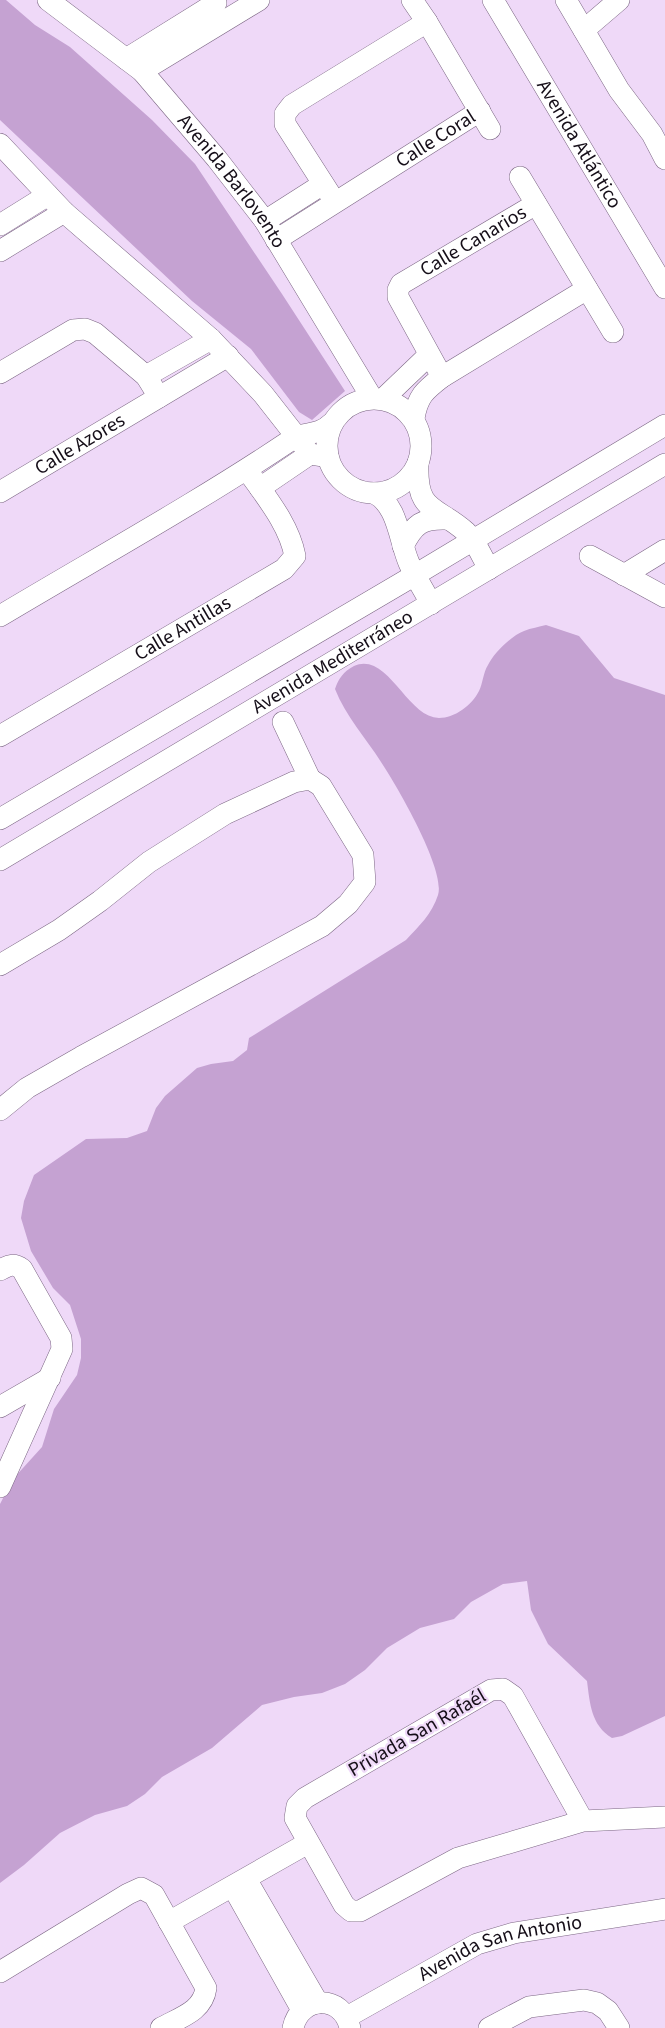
<svg xmlns="http://www.w3.org/2000/svg" width="665" height="2028" viewBox="0 0 665 2028" font-family="'Source Sans 3',sans-serif">
  <rect width="100%" height="100%" fill="#efd9f8"/>
  <path fill="#c5a2d2" d="M0 0H6L35 25 70 47 152 120 195 164 282 294 345 391 312 420 299 412 251 349 192 301 0 120Z
    M546 625 579 636 614 678 665 695V1716L622 1736 612 1738C591 1725 590 1704 587 1681L548 1644 531 1610 527 1581 503 1584 471 1602 454 1619 420 1628 387 1648 365 1670 345 1684 322 1693 294 1697 262 1705 212 1748 162 1777 145 1794 127 1806 95 1815 60 1833 24 1865 0 1883V1504L13 1479 42 1447 54 1409 77 1375 81 1358V1339L70 1305 53 1288 31 1251 21 1218 24 1201 34 1175 86 1139 127 1138 147 1131 156 1108 165 1096 197 1068 211 1064 233 1061 247 1050 249 1038 406 940C419 926 432 914 438 895 446 870 397 786 381 762 366 738 346 717 335 689 339 678 343 672 354 666 388 651 407 718 439 718 455 718 472 705 479 691 483 683 483 673 488 665 494 653 511 636 524 631 531 628 539 627 546 625Z"/>
  <g fill="none" stroke-linecap="round" stroke-linejoin="round">
    <g stroke="#7c6784" stroke-width="22">
      <g id="minor">
        <path id="s1" d="M48 0 142 71 217 159 265 221 372 398"/>
        <path d="M412 0 427 22 490 129"/>
        <path id="s2" d="M493 0 665 288"/>
        <path d="M566 0 619 90 652 134 665 159"/>
        <path d="M584 30 619 0"/>
        <path d="M126 59 216 3"/>
        <path d="M142 71 259 0"/>
        <path d="M0 144 64 212 211 339 263 394 310 454 328 457"/>
        <path d="M520 177 613 332"/>
        <path d="M335 202 285 124V114L292 105 427 22"/>
        <path d="M265 221 323 184"/>
        <path d="M0 225 48 195"/>
        <path id="s3" d="M276 240 480 111"/>
        <path d="M0 251 64 212"/>
        <path d="M0 373 73 330 85 329 95 333 146 376 159 397"/>
        <path d="M146 376 211 339"/>
        <path id="s4" d="M442 377 398 297V290L401 284 536 204"/>
        <circle cx="374" cy="446" r="47"/>
        <path d="M383 399 429 355"/>
        <path d="M414 418C418 396 424 391 442 377L587 289"/>
        <path d="M418 463C416 514 436 505 466 532 476 541 482 557 489 569"/>
        <path d="M260 488 310 454"/>
        <path id="s5" d="M0 492 228 356"/>
        <path d="M374 493C398 505 399 540 409 563 415 577 424 590 431 604"/>
        <path d="M403 546C414 524 422 518 447 519"/>
        <path d="M590 556 665 597"/>
        <path d="M624 575 665 550"/>
        <path d="M0 616C97 558 197 503 291 440 305 430 316 438 332 423"/>
        <path d="M283 722 310 779"/>
        <path id="s6" d="M0 736 284 569 295 556C289 524 265 496 247 470"/>
        <path d="M0 819 415 575 665 425"/>
        <path id="s7" d="M0 860 665 464"/>
        <path d="M0 965 59 930 100 901 149 862 225 814 294 782 310 779 321 786 363 855 365 882 348 904 322 926 81 1057 27 1088 0 1110"/>
        <path d="M0 1270C9 1265 14 1263 22 1269L61 1338 62 1349 0 1487"/>
        <path d="M0 1407 50 1378"/>
        <path d="M583 1821 513 1696 503 1689 491 1690 305 1798 297 1806 295 1818 344 1905 351 1911H360L458 1858 583 1821 665 1817"/>
        <path d="M246 1879 318 2003"/>
        <path d="M233 1887 302 2010"/>
        <path d="M169 1922 308 1843"/>
        <path d="M0 1972 128 1894 141 1888 154 1895 206 1988C203 2011 181 2017 161 2028"/>
        <path id="s8" d="M347 2017 477 1944 514 1933 665 1909"/>
        <path d="M293 2028C300 1995 343 1994 350 2028"/>
        <path d="M489 2028 529 2007 584 2000 597 2003 608 2011 619 2028"/>
      </g>
    </g>
    <use href="#minor" stroke="#fff" stroke-width="21"/>
  </g>
  <g text-anchor="middle" dominant-baseline="central" stroke-width="4.5" stroke-linejoin="round" paint-order="stroke">
    <g font-size="20" fill="#150e18" stroke="#efd9f8">
      <text stroke="none"><textPath href="#s3" startOffset="189">Calle Coral</textPath></text>
      <text stroke="none"><textPath href="#s2" startOffset="168">Avenida Atlántico</textPath></text>
      <text stroke="none"><textPath href="#s1" startOffset="260">Avenida Barlovento</textPath></text>
      <text stroke="none"><textPath href="#s4" startOffset="189">Calle Canarios</textPath></text>
      <text stroke="none"><textPath href="#s5" startOffset="93">Calle Azores</textPath></text>
      <text stroke="none"><textPath href="#s6" startOffset="212">Calle Antillas</textPath></text>
      <text stroke="none"><textPath href="#s7" startOffset="387">Avenida Mediterráneo</textPath></text>
      <text transform="translate(417 1733) rotate(-30)">Privada San Rafaél</text>
      <text stroke="none"><textPath href="#s8" startOffset="170">Avenida San Antonio</textPath></text>
    </g>
  </g>
</svg>
